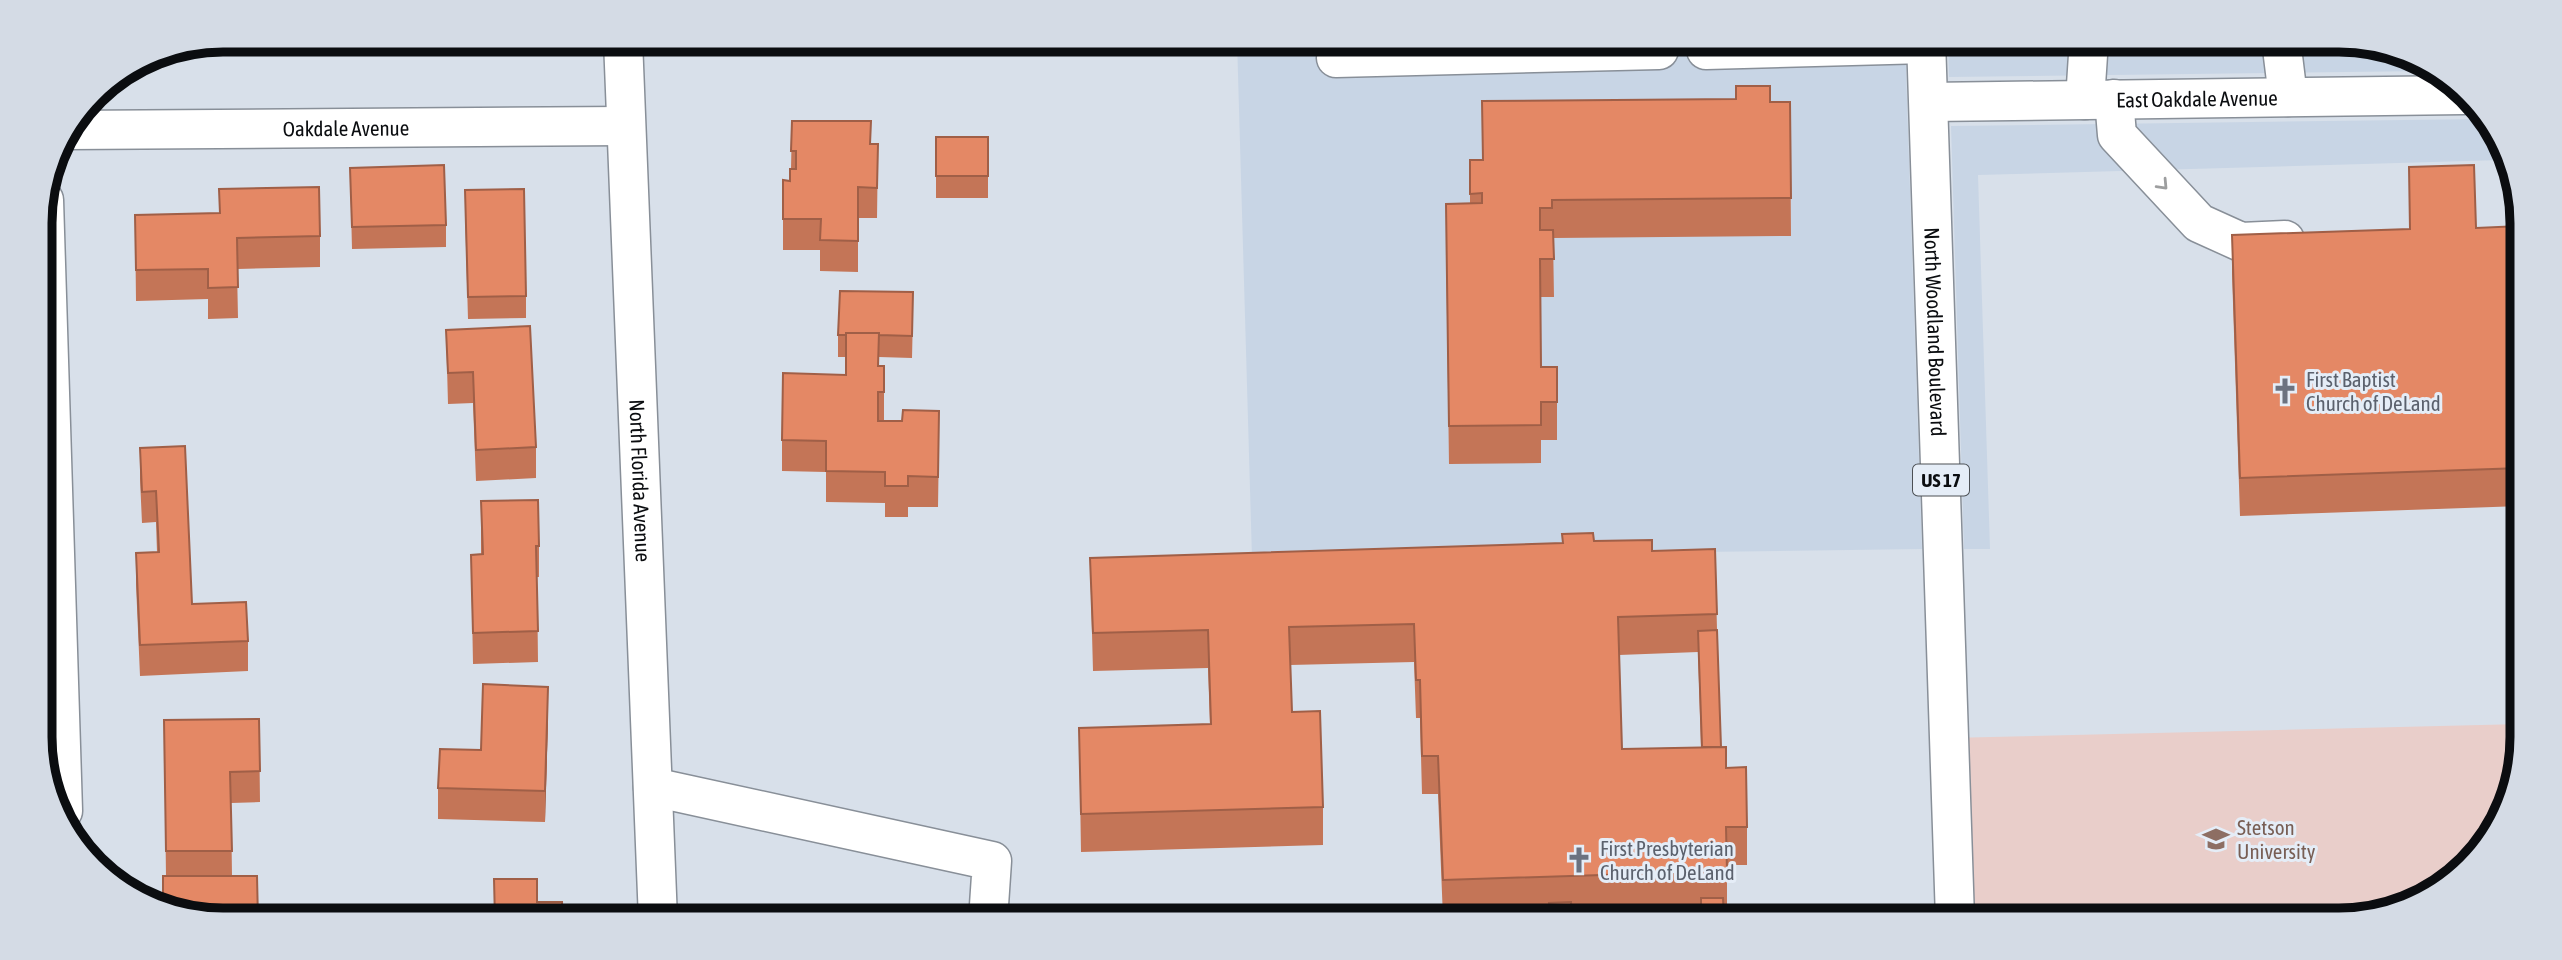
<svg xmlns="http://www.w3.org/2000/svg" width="2562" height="960" viewBox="0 0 2562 960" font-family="'Asap Condensed',sans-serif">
  <rect width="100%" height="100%" fill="#d8e0ea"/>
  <path fill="#c8d5e5" d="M1237 40H1905L1922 549 1252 558Z
    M1948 40H2338L2397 50 2428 71 1949 77Z
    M2484 119 2502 160 1978 175 1990 549H1964L1951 126Z"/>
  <path fill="#e9ceca" d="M2522 724 2512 795 2450 882 2350 919H1954L1949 738Z"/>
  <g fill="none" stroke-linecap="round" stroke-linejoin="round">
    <g stroke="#888f98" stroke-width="41">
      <g id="minor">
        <path id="s1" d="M623 40 658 920"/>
        <path d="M2281 40 2288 97"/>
        <path d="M1706 50 1926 44"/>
        <path d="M1336 58 1659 50"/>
        <path d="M2114 99 2117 135 2199 223 2241 242 2285 240"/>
        <path d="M2085 100 2089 40"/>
        <path id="s2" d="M1929 102 2464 95"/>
        <path id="s3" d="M68 130 625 126"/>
        <path d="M44 200 63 811"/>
        <path d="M653 787 992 861 988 920"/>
      </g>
    </g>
    <g stroke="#888f98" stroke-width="41">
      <g id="major">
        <path id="s4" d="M1926 40 1955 919"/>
      </g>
    </g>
    <use href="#minor" stroke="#fff" stroke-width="38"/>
    <use href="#major" stroke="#fff" stroke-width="38"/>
  </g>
  <path fill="#c47557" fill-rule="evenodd" d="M1770 102H1790L1791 236 1553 238 1554 297H1540L1541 367H1557V440H1541V463L1449 464 1446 242 1470 203V160H1483Z
    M792 121 871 144H878L877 218H858V272L820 271V250H783V180L790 181 791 169Z
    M936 137H988V198H936Z
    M2409 167 2476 228 2520 226 2521 506 2240 516 2232 273V235L2409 229Z
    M350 168 446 225V247L352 249Z
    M219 189 320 236V267L237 269 238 318 208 319V299L136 301 135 215 219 213Z
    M465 212 526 296V318L468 319Z
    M913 314 912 358 879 357V366H884V421L939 442 938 507H908V517H885V503L826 502V472L782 471V440L846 375V357H838V335Z
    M446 330 536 447V478L476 481 473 403 448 404Z
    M185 446 192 604 248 641V671L140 676 136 584V553L157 552 156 522 142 523 140 479V448Z
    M481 501 539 546V577H537L538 662 473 664 471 555 481 554Z
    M1562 534 1594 541 1652 551 1715 549 1717 630 1721 747 1726 768 1747 827V865H1727V909L1443 918 1438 794H1422L1420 718H1416L1414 662 1290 665 1292 712 1323 807V845L1081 852 1079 728 1210 724 1208 668 1093 671 1090 558 1562 543ZM1698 652 1701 747 1622 749 1619 655Z
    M548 718 545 822 438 819V788L481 750Z
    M259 719 260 802 231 803 232 876H166L164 720Z"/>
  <path fill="#a05f47" d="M548 687V718L545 822V791Z"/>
  <path fill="#e48865" stroke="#a05f47" stroke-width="2" d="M1736 86H1770V102H1790L1791 198 1552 200V208H1540V230H1553L1554 259H1540L1541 367H1557V402H1541V425L1449 426 1446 204 1482 203V193L1470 194V160H1483L1482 101 1736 99Z
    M792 121H871L870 144H878L877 188 858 187V241L820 240 821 219H783V180L790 181V169H796V151H791Z
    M936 137H988V176H936Z
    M444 165 446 225 352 227 350 168Z
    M2474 165 2476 228 2520 226 2521 468 2240 478 2232 235 2410 229 2409 167Z
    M319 187 320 236 237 238 238 287 208 288V269L136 270 135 215 220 213 219 189Z
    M524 189 526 296 468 297 465 190Z
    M840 291 913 292 912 336 879 335V333H846V335H838Z
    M530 326 536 447 476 450 473 372 448 373 446 330Z
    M846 333H879L878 366H884V392H878V421H902L903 410 939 411 938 477 908 476V486H885V472L826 471V441L782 440 783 373 846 375Z
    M185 446 192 604 246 602 248 641 140 645 136 553 159 552 156 491 142 492 140 448Z
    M538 500 539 546H536L538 631 473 633 471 555 483 554 481 501Z
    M1593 533 1594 541 1652 540V551L1715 549 1717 614 1618 617 1622 749 1726 747V768L1746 767 1747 827H1726L1727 871 1443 880 1438 756H1422L1420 680H1416L1414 624 1289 627 1292 712 1320 711 1323 807 1081 814 1079 728 1211 724 1208 630 1093 633 1090 558 1563 543 1562 534Z
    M1717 630 1721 747H1702L1698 631Z
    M483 684 548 687 545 791 438 788 440 749 481 750Z
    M259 719 260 771 230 772 232 851H166L164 720Z
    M163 876H257L258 920H223L165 910 163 909Z
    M494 879H537V902H562L563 920H495Z
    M1701 898H1723L1724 919H1701Z
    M1571 902 1572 920H1550L1549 903Z"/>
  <defs><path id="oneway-chevron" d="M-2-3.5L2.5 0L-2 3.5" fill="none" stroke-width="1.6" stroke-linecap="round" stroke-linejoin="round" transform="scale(1.75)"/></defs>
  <use stroke="#9d9e9f" href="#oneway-chevron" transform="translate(2163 185) rotate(47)"/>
  <defs>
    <g id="church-bare" transform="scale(2.1)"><path d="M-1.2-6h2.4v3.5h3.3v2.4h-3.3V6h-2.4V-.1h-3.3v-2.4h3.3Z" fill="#6b7280" stroke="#e5edf7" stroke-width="2.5" paint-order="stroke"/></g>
    <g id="university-bare" transform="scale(2.1)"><path d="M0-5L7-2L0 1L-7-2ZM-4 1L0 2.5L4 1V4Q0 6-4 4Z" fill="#8d6e63" stroke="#e5edf7" stroke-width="2.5" paint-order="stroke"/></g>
  </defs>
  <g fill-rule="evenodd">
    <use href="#church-bare" x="2285" y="391"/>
    <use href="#university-bare" x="2216" y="839"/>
    <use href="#church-bare" x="1579" y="860"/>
  </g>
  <g text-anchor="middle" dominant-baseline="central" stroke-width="6" stroke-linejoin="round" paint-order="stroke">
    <rect fill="#e5edf7" stroke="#4c5055" stroke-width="2" x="1913" y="464.5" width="56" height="31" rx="5"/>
    <g font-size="19" font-weight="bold" fill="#0b0d10">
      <text x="1941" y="480">US 17</text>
    </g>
    <g font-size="21" fill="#0b0d10" stroke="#e5edf7">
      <text stroke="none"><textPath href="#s2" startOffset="268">East Oakdale Avenue</textPath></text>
      <text stroke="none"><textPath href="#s3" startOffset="278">Oakdale Avenue</textPath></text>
      <text stroke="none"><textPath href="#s4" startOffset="292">North Woodland Boulevard</textPath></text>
      <text stroke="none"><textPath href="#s1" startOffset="441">North Florida Avenue</textPath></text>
    </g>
    <g font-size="21" fill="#5b616d" stroke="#e5edf7" text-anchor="start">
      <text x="2306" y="379">First Baptist<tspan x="2306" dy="24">Church of DeLand</tspan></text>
      <text x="1600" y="848">First Presbyterian<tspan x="1600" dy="24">Church of DeLand</tspan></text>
    </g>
    <g font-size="21" fill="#785e54" stroke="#e5edf7" text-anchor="start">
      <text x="2237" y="827">Stetson<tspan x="2237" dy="24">University</tspan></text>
    </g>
  </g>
  <path d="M0 0H2562V960H0ZM223 52H2339A171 171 0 0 1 2510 223V737A171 171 0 0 1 2339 908H223A171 171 0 0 1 52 737V223A171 171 0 0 1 223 52Z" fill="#d4dbe5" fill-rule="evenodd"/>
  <path fill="none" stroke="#0b0d10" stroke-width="9" d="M223 52H2339A171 171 0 0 1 2510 223V737A171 171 0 0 1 2339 908H223A171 171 0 0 1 52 737V223A171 171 0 0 1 223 52Z"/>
</svg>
